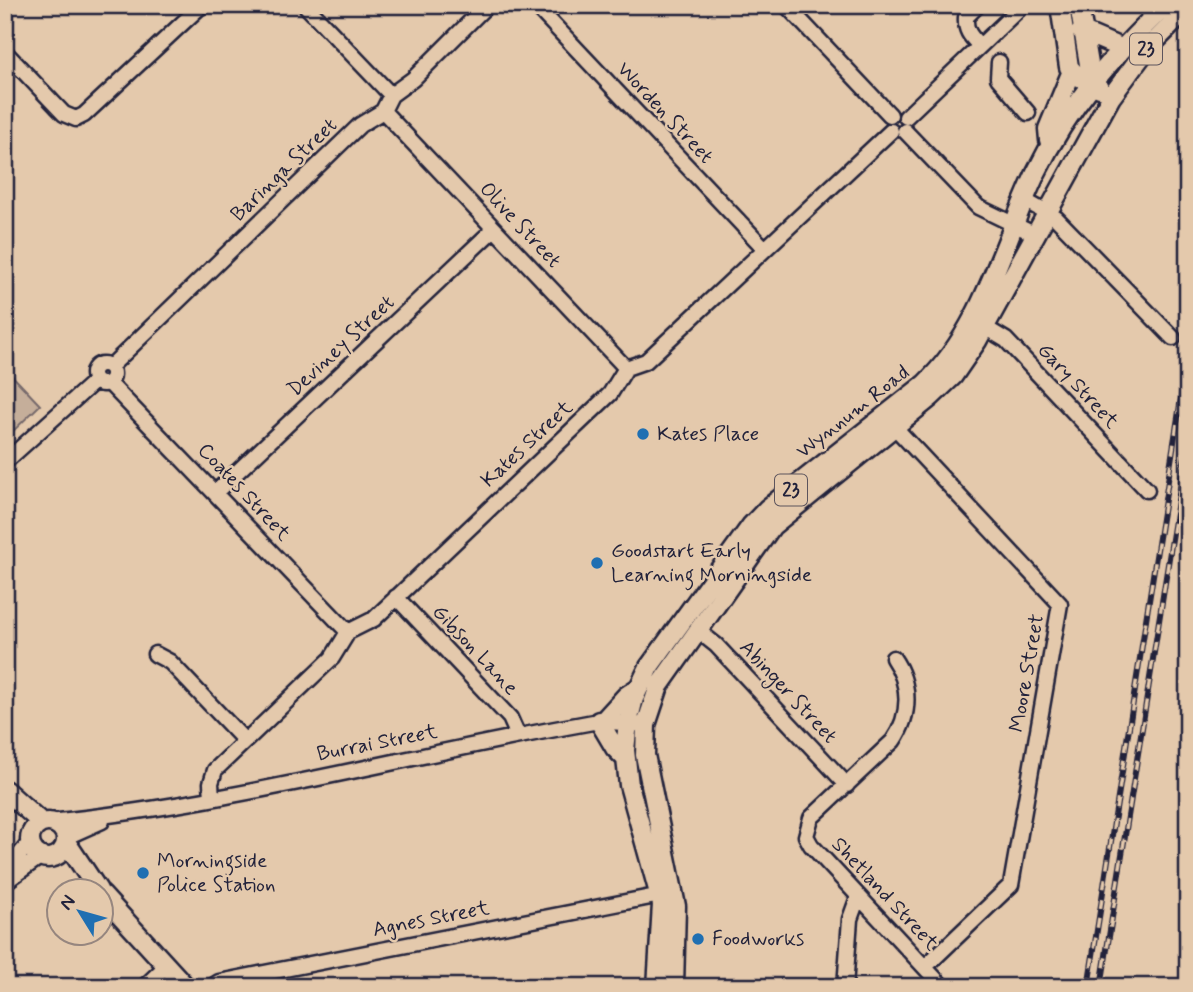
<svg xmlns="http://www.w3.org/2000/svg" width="1193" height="992" viewBox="0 0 1193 992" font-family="Mynerve,sans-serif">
  <rect width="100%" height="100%" fill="#e4c9ac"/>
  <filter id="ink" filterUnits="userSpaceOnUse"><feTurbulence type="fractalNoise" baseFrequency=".0143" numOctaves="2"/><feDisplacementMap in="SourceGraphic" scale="14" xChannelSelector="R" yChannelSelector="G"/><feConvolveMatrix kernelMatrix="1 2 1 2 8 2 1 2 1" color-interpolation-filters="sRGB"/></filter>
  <g filter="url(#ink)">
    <path fill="#c5ae9a" stroke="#74686a" stroke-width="2" d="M5 368 40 405 5 439Z"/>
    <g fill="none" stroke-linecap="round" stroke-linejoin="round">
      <g stroke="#22223b" stroke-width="19">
        <path id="minor" d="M305 5 391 95
          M535 5 765 249
          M786 5 890 115
          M978 5 966 17C965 30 970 36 979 45
          M5 52 64 114 76 119 84 115 202 5
          M999 62 998 78 1028 113
          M383 111 626 368
          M906 117 1023 5
          M905 131 978 207 1036 235
          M1024 200 1056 218 1173 338
          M976 322 1006 340 1147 490
          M93 374a10 10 0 1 1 20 0a10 10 0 1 1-20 0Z
          M110 367 360 125 383 111 391 95 413 79 487 5
          M109 383 348 632
          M888 420 1060 604 1011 885 925 967
          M5 462 95 381
          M216 492 494 229
          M396 597 510 718 518 736
          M697 630 716 645 847 785
          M155 654 170 662 245 741
          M893 658C911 684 911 715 893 741L811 818 806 836 811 845 943 987
          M212 798 211 783 215 770 332 658 348 632 374 619 610 394 626 368 646 361 891 131
          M49 822C234 804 415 753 599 721L646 725
          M66 837 102 821
          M5 872 31 841
          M5 882 41 856
          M144 987 166 966
          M211 987 219 982 661 895
          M845 987 850 919 858 897"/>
      </g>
      <g stroke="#22223b" stroke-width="23">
        <path id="major" d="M1060 5 1069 67 1076 75 1100 88
          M1079 5 1092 82
          M1081 31 1121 48
          M1049 140 1048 129 1072 71
          M604 720 626 696 638 688
          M599 721 615 748 625 758
          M5 790 42 823
          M30 840a18 18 0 1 1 36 0a18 18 0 1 1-36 0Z
          M66 842 98 890
          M102 895 186 987
          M657 987 662 904 629 785 625 750 628 722 634 698 649 667 751 526 768 508 925 384C983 329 1002 244 1036 173 1068 107 1113 55 1166 5
          M674 987 676 906 645 755 646 725 659 686 772 526 931 397 953 376 977 341 1111 97 1146 50 1188 8"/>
      </g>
      <path stroke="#22223b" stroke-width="2" stroke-dasharray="5 5" stroke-linecap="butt" d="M1183 330 1184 324 1188 325"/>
      <use href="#minor" stroke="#e4c9ac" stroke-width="14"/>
      <use href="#major" stroke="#e4c9ac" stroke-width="18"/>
      <g stroke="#22223b" stroke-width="6">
        <path id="rail" d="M1088 987 1188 354
          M1101 987 1188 438"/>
      </g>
      <use href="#rail" stroke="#e4c9ac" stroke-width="3.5" stroke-dasharray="10" stroke-linecap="butt"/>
    </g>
  </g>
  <g fill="#1f6fb2" stroke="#e4c9ac" stroke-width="2.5">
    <circle cx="643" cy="434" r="7"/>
    <circle cx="597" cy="563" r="7"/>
    <circle cx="143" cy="873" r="7"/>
    <circle cx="698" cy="939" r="7"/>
  </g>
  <g text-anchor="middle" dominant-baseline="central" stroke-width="5" stroke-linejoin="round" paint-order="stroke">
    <g fill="#e4c9ac" stroke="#5c545d" stroke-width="2">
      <rect x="1130" y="33.5" width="32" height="31" rx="5"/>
      <rect x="775" y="474.5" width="32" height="31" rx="5"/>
    </g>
    <g font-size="19" font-weight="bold" fill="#22223b">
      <text x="1146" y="49">23</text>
      <text x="791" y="490">23</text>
    </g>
    <g font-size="21" fill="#22223b" stroke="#e4c9ac">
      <text transform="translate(665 113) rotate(47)">Worden Street</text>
      <text transform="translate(284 170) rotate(-44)">Baringa Street</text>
      <text transform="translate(520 225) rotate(47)">Olive Street</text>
      <text transform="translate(341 346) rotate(-43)">Deviney Street</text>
      <text transform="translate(1078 386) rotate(47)">Gary Street</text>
      <text transform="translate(853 412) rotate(-38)">Wynnum Road</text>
      <text transform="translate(527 444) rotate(-43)">Kates Street</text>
      <text transform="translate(244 492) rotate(47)">Coates Street</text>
      <text transform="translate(475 650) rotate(47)">Gibson Lane</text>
      <text transform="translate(1027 673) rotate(-80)">Moore Street</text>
      <text transform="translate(788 692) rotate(47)">Abinger Street</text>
      <text transform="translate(377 743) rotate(-11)">Burrai Street</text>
      <text transform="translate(885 894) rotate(47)">Shetland Street</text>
      <text transform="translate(431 919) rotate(-11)">Agnes Street</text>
    </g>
    <g font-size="21" fill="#22223b" stroke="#e4c9ac" text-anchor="start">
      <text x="657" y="434">Kates Place</text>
      <text x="611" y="551">Goodstart Early<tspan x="611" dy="24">Learning Morningside</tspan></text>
      <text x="157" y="861">Morningside<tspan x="157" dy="24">Police Station</tspan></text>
      <text x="712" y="939">Foodworks</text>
    </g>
  </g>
  <rect width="1193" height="992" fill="none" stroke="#e4c9ac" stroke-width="28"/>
  <rect x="14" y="14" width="1165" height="964" fill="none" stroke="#22223b" stroke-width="2.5" filter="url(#ink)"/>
  <g transform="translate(80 912) rotate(307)"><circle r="33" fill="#e4c9ac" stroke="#96867f" stroke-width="2"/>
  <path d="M0-5L12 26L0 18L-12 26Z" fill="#1f6fb2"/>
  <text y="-10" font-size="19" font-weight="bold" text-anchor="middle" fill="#22223b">N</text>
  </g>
</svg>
